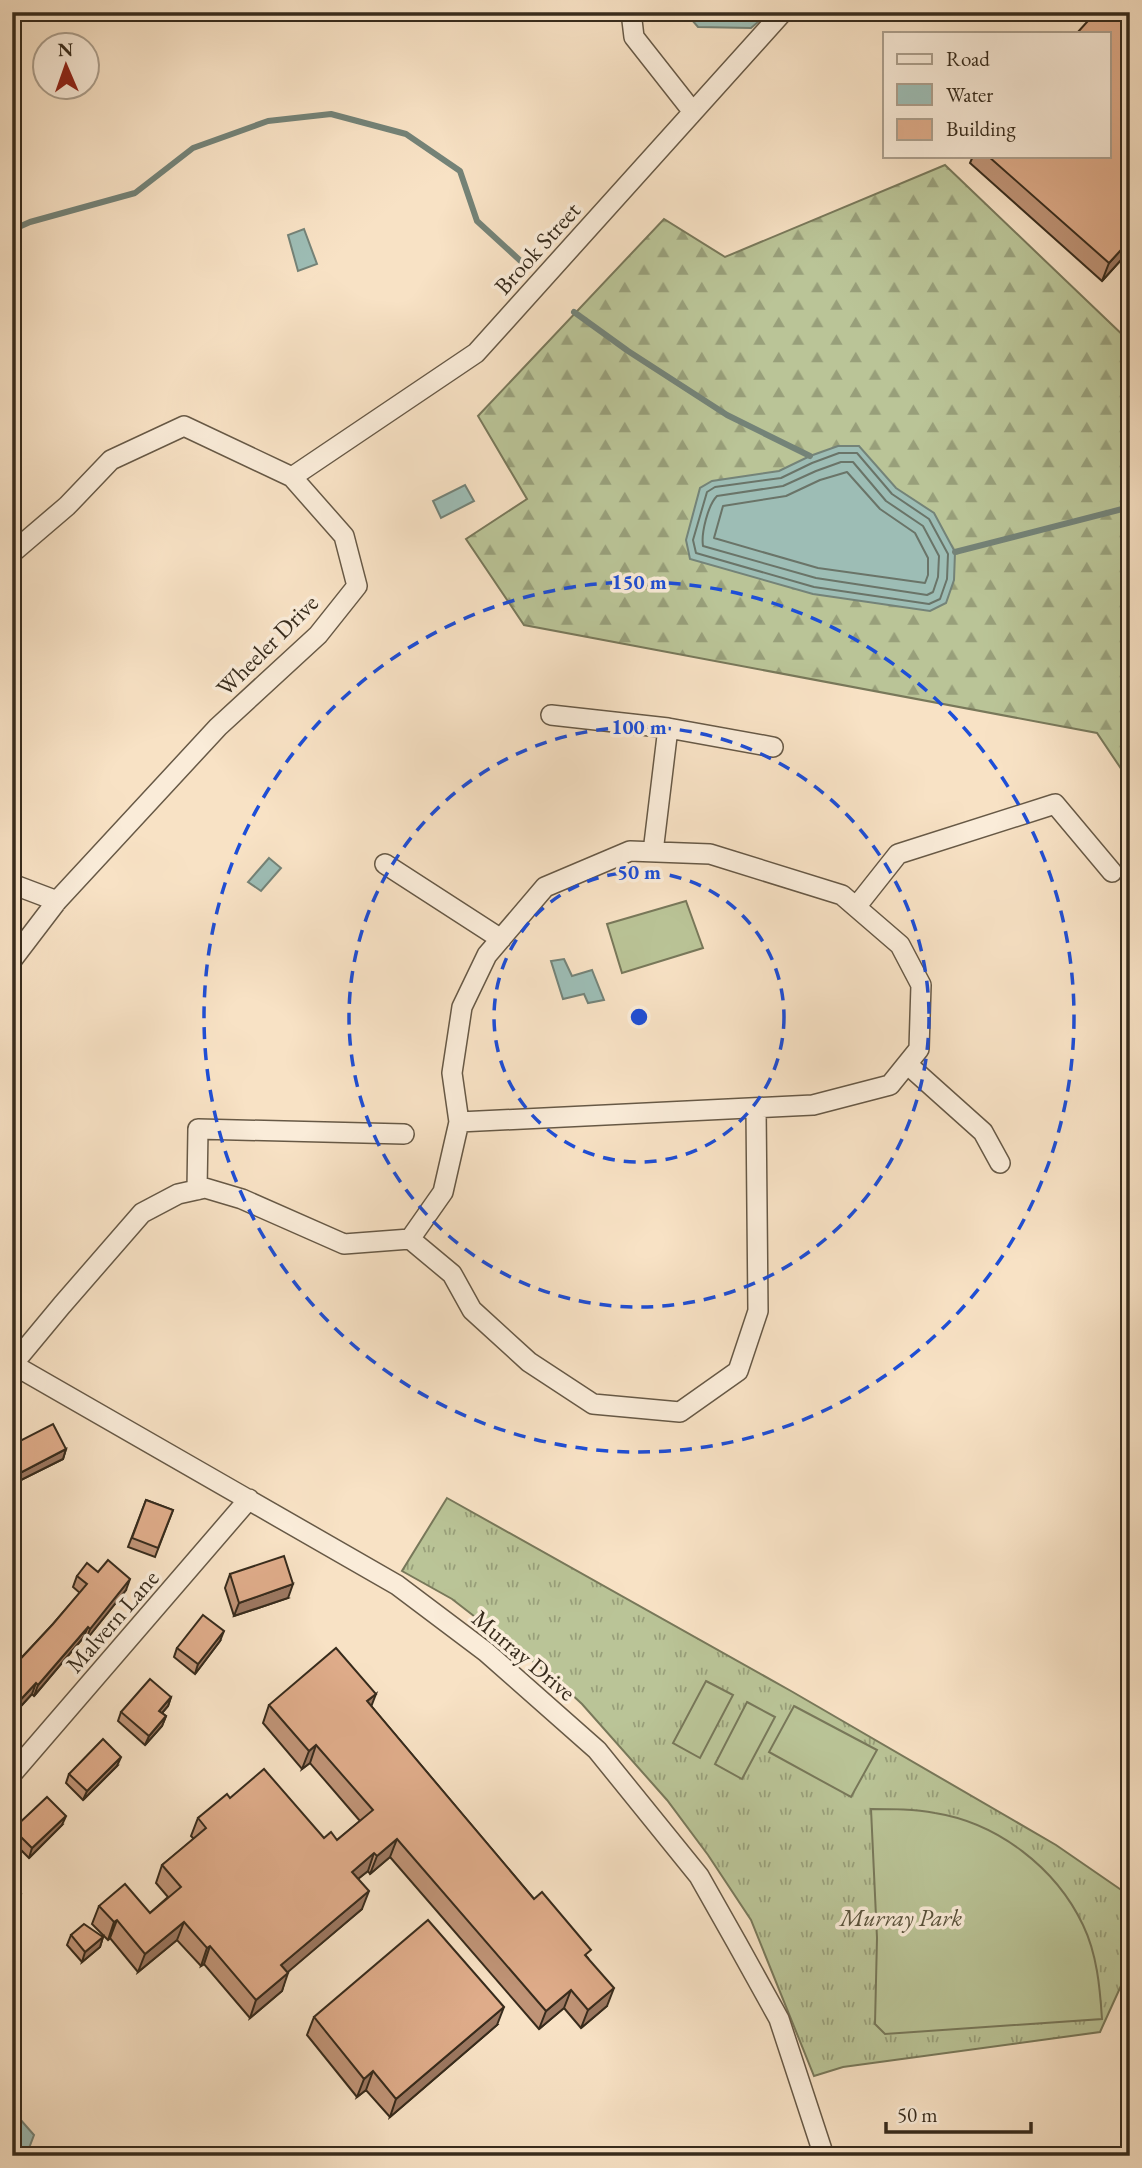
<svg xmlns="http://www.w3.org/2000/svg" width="1142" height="2168" viewBox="0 0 1142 2168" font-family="'EB Garamond',serif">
  <defs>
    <pattern id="grass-tufts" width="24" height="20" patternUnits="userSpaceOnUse" patternTransform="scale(1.75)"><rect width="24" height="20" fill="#bac497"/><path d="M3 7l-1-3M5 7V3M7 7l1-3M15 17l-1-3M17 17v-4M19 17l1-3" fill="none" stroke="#989f7a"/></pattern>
    <pattern id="forest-firs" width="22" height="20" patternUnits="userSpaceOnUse" patternTransform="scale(1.75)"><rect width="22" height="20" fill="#bac497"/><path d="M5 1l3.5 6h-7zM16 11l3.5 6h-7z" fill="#989f7a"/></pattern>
  </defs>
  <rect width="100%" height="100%" fill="#f8e2c5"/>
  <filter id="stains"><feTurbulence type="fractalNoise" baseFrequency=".00286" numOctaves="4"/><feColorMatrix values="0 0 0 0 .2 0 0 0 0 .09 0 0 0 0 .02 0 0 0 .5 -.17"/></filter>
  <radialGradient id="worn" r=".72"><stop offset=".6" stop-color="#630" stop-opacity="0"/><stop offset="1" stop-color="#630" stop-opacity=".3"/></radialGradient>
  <path fill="url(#grass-tufts)" stroke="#78785a" stroke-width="2" d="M447 1498 791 1691 1056 1845 1130 1896V1966L1100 2032 843 2067 814 2076 751 1920 708 1855 667 1800 582 1704 554 1678 452 1599 402 1571Z"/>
  <path fill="url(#forest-firs)" stroke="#78785a" stroke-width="2" d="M945 165 1130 342V782L1097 733 524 625 466 539 527 499 478 416 664 219 725 257Z"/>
  <path fill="#bac497" stroke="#78785a" stroke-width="2" d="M686 901 703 948 622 973 607 924Z
    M706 1681 733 1695 700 1758 673 1743Z
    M747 1702 775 1717 742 1779 715 1764Z
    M794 1706 877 1750 851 1797 769 1752Z
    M871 1809C893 1809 914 1809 935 1813 998 1823 1056 1868 1083 1925 1097 1954 1100 1988 1102 2019L885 2034 875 2024 877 1938Z"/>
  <path fill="#9dbdb5" stroke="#748378" stroke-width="2" d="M685 12H770L751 28 698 27Z
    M304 229 317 264 298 271 288 235Z
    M838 446H859L896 488 934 513 955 552 954 580 946 603 930 611 813 594 690 559 686 540 700 488 712 481 779 471 810 456Z
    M465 485 474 501 441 518 433 501Z
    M269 858 281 868 261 891 248 882Z
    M564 959 572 976 592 970 604 1000 588 1003 584 994 563 999 551 961Z
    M12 2110 34 2135 26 2156H12Z"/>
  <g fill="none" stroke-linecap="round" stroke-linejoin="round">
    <path stroke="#6a7468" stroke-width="2" d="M694 12 702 20 748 21 760 12
      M839 453H857L892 494 929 519 948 554 947 579 940 599 929 604 814 587 696 553 693 540 707 492 715 487 781 478 812 463Z
      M841 462H853L886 501 923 526 939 556 938 577 933 592 927 595 816 578 703 546C701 533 708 505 717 496L783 486 816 471Z
      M847 472 880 509 915 533 928 558V575L925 583 818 568 714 538 723 506 786 496 820 480Z"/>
    <path stroke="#748378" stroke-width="6" d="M12 230 30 222 135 193 193 148 268 121 331 114 406 134 460 171 477 221 525 265
      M574 312 628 351 727 415 810 456
      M955 552 1130 507"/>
    <g stroke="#675946" stroke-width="22">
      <path id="minor" d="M631 12 634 37 693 112
        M292 477 476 353 783 12
        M12 553 67 506 111 460 184 426 292 477 344 536 357 586 318 635 218 727 57 901 12 960
        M551 715 668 728
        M630 851 710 854 842 895 900 945 921 985 919 1049 890 1085 813 1105 459 1122 452 1073 462 1007 487 955 545 887Z
        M653 852 668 728 773 747
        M385 864 501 939
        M12 884 57 901
        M856 907 898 854 1055 804 1112 872
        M907 1064 983 1132 1000 1163
        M197 1190 198 1129 404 1134
        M410 1239 443 1192 459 1122
        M12 1364 397 1585 486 1652 597 1750 699 1876 738 1945 779 2019 824 2156
        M13 1364 62 1305 142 1213 178 1194 205 1188 242 1199 344 1244 410 1239 452 1274 472 1310 529 1362 593 1404 680 1412 738 1371 758 1311 756 1108
        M12 1774 249 1499"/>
    </g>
    <use href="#minor" stroke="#faecd9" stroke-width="19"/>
  </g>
  <path fill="#c09477" stroke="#372b1c" stroke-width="2" d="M973 156H1109L1130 250 1102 281 970 163Z
    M12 1445 66 1449 63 1459 17 1482 12 1473Z
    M146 1500 173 1510 155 1557 128 1547Z
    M98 1572 126 1590 86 1640 83 1638 34 1696 32 1694 12 1716V1668L53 1624 80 1593 73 1587 77 1576Z
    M230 1574 288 1598 234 1616 225 1588Z
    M220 1641 195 1674 174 1657 177 1648Z
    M171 1697 168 1706 162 1713 166 1716 162 1726 145 1745 118 1721 121 1712Z
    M269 1705 371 1706 534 1899 588 1958 607 2006 581 2028 564 2008 539 2029 390 1857 370 1874 368 1871 358 1879 362 1909 287 1972 282 1991 250 2018 204 1964 201 1966 177 1940 138 1972 110 1938 108 1940 92 1924 99 1906 150 1913 168 1897 156 1883 162 1865 194 1839 191 1836 198 1818 230 1798 324 1838 337 1840 360 1821 310 1763 302 1769 263 1723Z
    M117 1766 83 1800 66 1783 69 1774Z
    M62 1825 29 1858 12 1841 13 1829Z
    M71 1935 103 1937 100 1947 82 1962 67 1945Z
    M314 2017 497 2025 390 2117 366 2090 357 2097 307 2035Z"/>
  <path fill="#9c7861" stroke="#372b1c" stroke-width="2" d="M1130 240V250L1102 281 1109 263Z
    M66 1449 63 1459 17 1482 20 1473Z
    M130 1579 126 1590 86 1640 90 1629Z
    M293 1584 288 1598 234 1616 239 1603Z
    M88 1627 83 1638 34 1696 38 1685Z
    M224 1631 220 1641 195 1674 198 1664Z
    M36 1683 32 1694 12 1716V1709Z
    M376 1694 369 1712 367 1701Z
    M171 1697 168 1706 156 1720 159 1711Z
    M166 1716 162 1726 145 1745 149 1736Z
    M316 1745 310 1763 302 1769 309 1751Z
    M121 1757 117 1766 83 1800 87 1791Z
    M66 1816 62 1825 29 1858 32 1848Z
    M397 1839 390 1857 370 1874 377 1856Z
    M374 1853 368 1871 345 1889 352 1872Z
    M369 1891 362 1909 275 1983 281 1965Z
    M21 1894 18 1904 12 1911V1906Z
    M117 1920 110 1938 108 1940 114 1922Z
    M184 1922 177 1940 138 1972 145 1954Z
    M103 1937 100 1947 82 1962 85 1952Z
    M210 1946 204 1964 201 1966 207 1948Z
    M288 1973 282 1991 250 2018 256 2000Z
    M614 1988 607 2006 581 2028 588 2010Z
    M571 1990 564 2008 539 2029 546 2011Z
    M504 2007 497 2025 390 2117 396 2099Z
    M373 2071 366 2090 357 2097 364 2079Z"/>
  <path fill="#dfac8a" stroke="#372b1c" stroke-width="2" d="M1096 12H1130V240L1109 263 988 156H1109V33H1077Z
    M53 1424 66 1449 20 1473 12 1457V1445Z
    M146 1500 173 1510 158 1548 132 1538Z
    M284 1556 293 1584 239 1603 230 1574Z
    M108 1560 130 1579 90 1629 88 1627 38 1685 36 1683 12 1709V1668L53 1624 87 1584 77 1576 87 1563 98 1572Z
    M203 1615 224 1631 198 1664 177 1648Z
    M336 1648 376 1694 367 1701 534 1899 542 1892 591 1950 585 1955 614 1988 588 2010 571 1990 546 2011 397 1839 377 1856 374 1853 352 1872 369 1891 281 1965 288 1973 256 2000 210 1946 207 1948 184 1922 145 1954 117 1920 114 1922 99 1906 125 1884 150 1913 181 1887 162 1865 206 1828 198 1818 227 1794 230 1798 264 1769 324 1838 331 1832 337 1840 373 1810 316 1745 309 1751 269 1705Z
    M150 1679 171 1697 159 1711 166 1716 149 1736 121 1712Z
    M103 1739 121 1757 87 1791 69 1774Z
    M47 1797 66 1816 32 1848 13 1829Z
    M12 1888 21 1894 12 1906Z
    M428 1920 504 2007 396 2099 373 2071 364 2079 314 2017Z
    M84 1924 103 1937 85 1952 71 1935Z"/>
  <g fill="none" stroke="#1d4ed8" stroke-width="3.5" stroke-dasharray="12 9">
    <circle cx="639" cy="1017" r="145"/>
    <circle cx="639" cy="1017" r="290"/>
    <circle cx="639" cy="1017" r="435"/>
  </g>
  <g text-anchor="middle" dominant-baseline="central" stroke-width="7" stroke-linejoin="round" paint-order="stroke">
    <g font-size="24" fill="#372b1c" stroke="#faecd9">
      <text transform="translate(537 248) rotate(-48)">Brook Street</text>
      <text transform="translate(267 645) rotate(-45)">Wheeler Drive</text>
      <text transform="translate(112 1621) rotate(-49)">Malvern Lane</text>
      <text transform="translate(524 1655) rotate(40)">Murray Drive</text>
    </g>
    <g font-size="24" font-style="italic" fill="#58513b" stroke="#faecd9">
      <text x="901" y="1917">Murray Park</text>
    </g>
  </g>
  <circle cx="639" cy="1017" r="10" fill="#1d4ed8" stroke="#faecd9" stroke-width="3.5"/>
  <g font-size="21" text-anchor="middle" font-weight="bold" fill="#1d4ed8" stroke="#faecd9" stroke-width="7" stroke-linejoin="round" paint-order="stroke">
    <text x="639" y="589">150 m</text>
    <text x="639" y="734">100 m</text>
    <text x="639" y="879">50 m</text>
  </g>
  <rect width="1142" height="2168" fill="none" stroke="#f8e2c5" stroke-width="42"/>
  <rect x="14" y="14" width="1114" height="2140" fill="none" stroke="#372b1c" stroke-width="3.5"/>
  <rect x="21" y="21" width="1100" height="2126" fill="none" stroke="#372b1c" stroke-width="2"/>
  <rect x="883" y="32" width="228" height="126" fill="#faecd9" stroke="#ac9f8d" stroke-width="2"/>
  <rect x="897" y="54" width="35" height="10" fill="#faecd9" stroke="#ac9f8d" stroke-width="2"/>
  <text x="946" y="66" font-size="21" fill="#372b1c">Road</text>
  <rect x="897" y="84" width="35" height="21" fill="#9dbdb5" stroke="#ac9f8d" stroke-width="2"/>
  <text x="946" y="102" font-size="21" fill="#372b1c">Water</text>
  <rect x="897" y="119" width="35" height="21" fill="#dfac8a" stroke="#ac9f8d" stroke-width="2"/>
  <text x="946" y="136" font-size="21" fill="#372b1c">Building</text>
  <g transform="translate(66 66) rotate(358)"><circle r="33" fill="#faecd9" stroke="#ac9f8d" stroke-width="2"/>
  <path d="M0-5L12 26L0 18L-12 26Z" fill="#8f2418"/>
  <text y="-10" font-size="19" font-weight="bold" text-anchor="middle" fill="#372b1c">N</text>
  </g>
  <path d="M886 2122v10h145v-10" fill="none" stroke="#372b1c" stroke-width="3.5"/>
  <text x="897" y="2122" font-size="21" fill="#372b1c" stroke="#faecd9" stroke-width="5" paint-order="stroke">50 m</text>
  <rect width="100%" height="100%" filter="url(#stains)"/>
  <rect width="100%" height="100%" fill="url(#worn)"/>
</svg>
